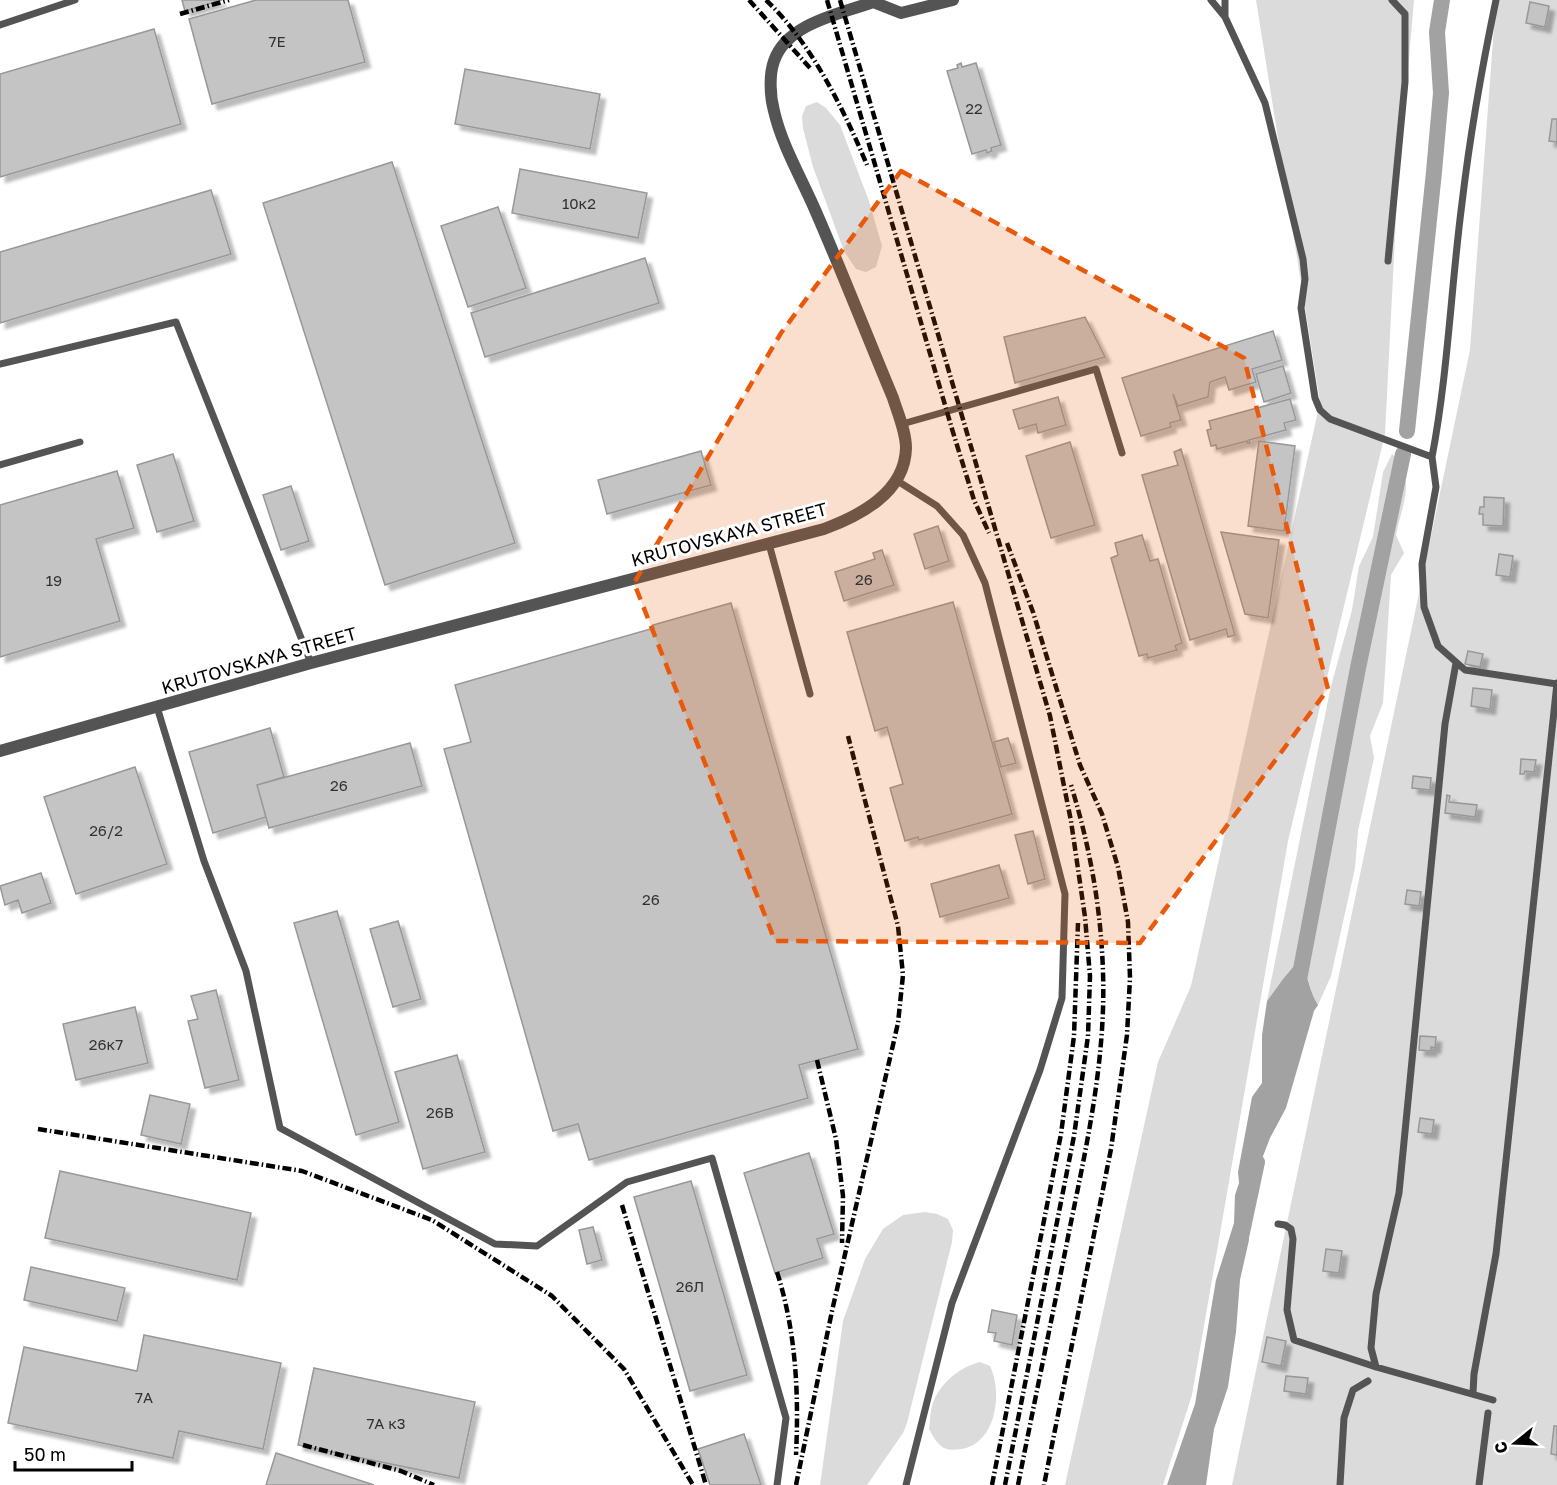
<svg xmlns="http://www.w3.org/2000/svg" width="1557" height="1485" viewBox="0 0 1557 1485" font-family="'Golos Text',sans-serif">
  <defs>
    <filter id="shadow"><feDropShadow dx="5.5" dy="5.5" stdDeviation="1.5" flood-color="#0004"/></filter>
  </defs>
  <rect width="100%" height="100%" fill="#fff"/>
  <path fill="#dbdbdb" d="M1256 0H1414L1397 197 1385 434 1288 841 1192 1395 1163 1485H1065L1158 1062 1191 986 1320 402Z
    M1496 0H1557V1485H1232L1470 350Z
    M817 102 826 108 840 125 869 201 882 246 876 267 866 272 856 269 844 251 813 167 803 128 802 116 806 106Z
    M1392 454C1418 477 1401 507 1396 535L1404 553 1391 575 1383 703 1370 736 1374 758 1358 831 1355 868 1331 976 1318 1005C1309 991 1309 974 1300 960L1283 979 1267 1001 1331 686 1352 610 1359 566 1373 537 1383 472Z
    M925 1212 937 1214 948 1219 953 1230 952 1242 907 1423 903 1433 867 1485H820L843 1321 865 1259 883 1229 903 1215Z
    M980 1362 990 1366C1003 1393 996 1443 962 1449 954 1450 946 1451 940 1445 935 1441 932 1434 929 1429 930 1422 930 1413 932 1406 938 1385 959 1367 980 1362Z"/>
  <path fill="#a2a2a2" d="M1300 959C1308 974 1309 991 1318 1005L1314 1011 1286 1108 1270 1138 1248 1195 1245 1214 1249 1240 1240 1280 1236 1332 1228 1387 1214 1429 1206 1485H1167L1195 1404 1216 1280 1234 1223 1235 1195 1239 1183 1238 1172 1252 1097 1262 1083V1035L1267 1001 1283 979Z"/>
  <g fill="none" stroke-linecap="round" stroke-linejoin="round">
    <path stroke="#a2a2a2" stroke-width="16" d="M1407 431 1434 172 1441 93 1437 32 1442 0
      M1298 985 1358 668 1403 454
      M1241 1237 1257 1162"/>
  </g>
  <path fill="#c4c4c4" stroke="#989898" stroke-width="1.5" filter="url(#shadow)" d="M182 0H222L185 11Z
    M256 0H348L365 62 212 104 189 19Z
    M1530 2 1549 6 1545 27 1526 23Z
    M154 29 181 124 0 177V74Z
    M961 63 962 67 976 63 1001 145 991 148 992 151 987 153 986 150 972 154 947 71 958 68 957 65Z
    M465 69 600 94 590 149 455 124Z
    M1552 119H1557V142L1549 141Z
    M392 162 515 543 385 585 263 203Z
    M520 169 647 193 638 238 512 213Z
    M211 190 231 254 0 323V252Z
    M498 207 526 288 468 307 441 226Z
    M645 258 659 303 485 357 471 313Z
    M1085 317 1105 357 1015 383 1004 337Z
    M1273 331 1282 360 1252 369 1256 382 1229 390 1225 377 1210 382 1208 397 1178 406 1173 394 1181 420 1170 423 1171 427 1141 436 1122 378Z
    M1283 366 1291 393 1264 402 1256 374Z
    M1058 397 1066 425 1038 433 1036 424 1019 429 1013 410Z
    M1290 399 1296 420 1284 423 1286 430 1249 440 1250 443H1247V441L1217 449 1216 445 1211 446 1207 430 1211 429 1209 421Z
    M1259 441 1295 446 1284 531 1248 526Z
    M1070 442 1095 525 1051 538 1026 456Z
    M1181 449 1235 635 1228 637 1226 629 1190 640 1142 475 1178 465 1174 452Z
    M701 451 711 485 607 514 598 480Z
    M173 454 194 521 157 532 137 465Z
    M117 471 134 528 96 539 120 621 0 657V505Z
    M291 486 309 541 281 550 263 495Z
    M1484 497 1504 498 1503 526 1483 525V514H1479L1480 507H1484Z
    M938 526 949 561 925 569 914 534Z
    M1221 532 1279 540 1268 618 1245 614Z
    M1142 535 1150 561 1158 559 1182 643 1175 646 1177 650 1148 658 1147 654 1139 656 1111 558 1118 555 1115 543Z
    M882 550 894 585 844 601 835 572 875 559 873 553Z
    M1499 554 1513 556 1510 577 1496 575Z
    M953 602 1012 814 919 840 918 837 905 841 890 788 903 784 887 727 875 731 847 632Z
    M731 603 858 1049 799 1065 808 1098 589 1160 578 1124 553 1131 444 749 471 742 455 685 654 628 653 625Z
    M1468 651 1483 654 1480 667 1465 664Z
    M1473 688 1492 690 1490 709 1471 706Z
    M270 728 284 777 257 785 266 817 213 833 189 752Z
    M1008 738 1016 763 1001 767 994 742Z
    M410 743 422 786 269 828 257 785Z
    M1521 759 1536 760 1534 772 1525 771 1524 774H1520Z
    M135 767 167 864 76 894 44 797Z
    M1413 776 1431 778 1430 790 1412 788Z
    M1447 795 1450 796 1449 802 1477 805 1475 817 1445 813Z
    M1033 831 1045 879 1028 884 1015 835Z
    M999 865 1009 898 940 917 931 884Z
    M41 873 51 903 22 913 18 900 5 905 0 886Z
    M1407 890 1421 892 1419 906 1405 904Z
    M337 911 399 1122 356 1135 294 923Z
    M398 921 421 999 393 1007 370 929Z
    M216 990 239 1080 205 1088 188 1021 198 1019 191 996Z
    M135 1007 148 1063 76 1080 63 1024Z
    M1420 1036 1436 1037 1435 1048 1431 1047V1051L1419 1050Z
    M457 1055 485 1152 423 1169 395 1072Z
    M150 1095 190 1104 181 1144 141 1135Z
    M1420 1118 1434 1120 1432 1134 1418 1132Z
    M809 1153 834 1234 817 1239 823 1258 775 1273 744 1173Z
    M60 1171 251 1213 237 1280 45 1238Z
    M691 1181 747 1375 690 1391 634 1197Z
    M593 1227 602 1260 587 1264 579 1230Z
    M1326 1249 1342 1251 1339 1273 1323 1271Z
    M31 1267 125 1288 117 1321 24 1300Z
    M992 1310 1017 1315 1012 1345 994 1341 996 1333 988 1332Z
    M144 1335 281 1363 263 1449 179 1431 173 1458 8 1423 24 1347 137 1371Z
    M1267 1337 1286 1341 1281 1366 1262 1362Z
    M314 1368 475 1402 459 1478 298 1445Z
    M1286 1376 1308 1378 1306 1394 1284 1391Z
    M1554 1426H1557V1455L1551 1454Z
    M744 1434 761 1485H710L698 1449Z
    M276 1453 374 1485H266Z"/>
  <g fill="none" stroke-linecap="round" stroke-linejoin="round">
    <path stroke="#545454" stroke-width="7" d="M1211 0 1225 17 1265 103 1303 259 1305 279 1301 308 1315 398 1320 410 1330 419 1432 457 1436 487 1422 564 1424 607 1438 646 1465 670 1557 684
      M1225 17V0
      M0 25 75 0
      M1388 261 1405 82V14L1392 0
      M0 364 176 322 311 663
      M902 424 1096 369 1122 453
      M1432 457C1448 373 1451 287 1462 203 1470 135 1482 67 1496 0
      M0 465 80 442
      M896 480 937 506 963 535 985 583 1065 894 1062 998 1040 1070 952 1303 906 1485
      M769 544 810 694
      M157 707 204 861 246 971 280 1128 495 1244 537 1246 627 1182 712 1158 786 1418 777 1485
      M1278 1224 1285 1225 1291 1229 1293 1239 1287 1310 1294 1340 1376 1367 1493 1400
      M1376 1367 1371 1348 1376 1294 1399 1193 1445 724 1456 663
      M1473 1393 1474 1374 1496 1254 1557 683
      M1340 1485 1344 1418 1353 1390 1368 1381
      M1479 1485 1488 1413"/>
    <path stroke="#545454" stroke-width="12" d="M0 751 311 663 824 529C859 516 905 493 906 448 906 432 898 414 893 398 867 336 843 274 816 212 802 179 782 146 774 111 770 96 769 75 774 61 787 23 840 14 873 2L901 13 953 0"/>
    <path stroke="#000" stroke-width="4.5" stroke-dasharray="9 3 1.5 3" stroke-linecap="butt" d="M749 0 810 68
      M766 0C812 44 843 108 867 165
      M827 0 952 429 974 500 989 533
      M840 0 1050 716 1071 821 1085 917 1090 976 1088 1036 1074 1136 1005 1485
      M180 14 229 0
      M1007 543 1033 612 1080 765 1102 814 1118 867 1128 922 1130 978 1127 1035 1111 1149 1044 1485
      M817 1060 836 1139 843 1196 842 1243
      M38 1129 302 1171 432 1220 552 1296 624 1369 693 1485
      M622 1205 706 1485
      M777 1272C796 1332 799 1393 796 1455
      M303 1445 401 1471 434 1485
      M796 1485 832 1311 898 1023 903 975 898 926 848 736
      M992 1485 1061 1134 1074 1036 1078 923
      M1018 1485C1035 1399 1053 1313 1070 1227 1087 1144 1106 1058 1103 972 1101 908 1090 847 1071 785"/>
  </g>
  <path fill="#e8590c" fill-opacity="0.2" stroke="#e8590c" stroke-width="4.5" stroke-dasharray="12 8" stroke-linejoin="round" d="M901 171 1244 358 1328 689 1140 943 775 941 634 583 781 333Z"/>
  <g text-anchor="middle" dominant-baseline="central" stroke-width="6" stroke-linejoin="round" paint-order="stroke">
    <g font-size="15" fill="#313131">
      <text x="277" y="41">7Е</text>
      <text x="974" y="108">22</text>
      <text x="579" y="203">10к2</text>
      <text x="864" y="579">26</text>
      <text x="54" y="580">19</text>
      <text x="339" y="785">26</text>
      <text x="106" y="830">26/2</text>
      <text x="651" y="899">26</text>
      <text x="106" y="1044">26к7</text>
      <text x="440" y="1112">26В</text>
      <text x="690" y="1286">26Л</text>
      <text x="144" y="1397">7А</text>
      <text x="386" y="1423">7А к3</text>
    </g>
    <g font-size="18" fill="#000" stroke="#fff">
      <text transform="translate(729 534) rotate(-15)">KRUTOVSKAYA STREET</text>
      <text transform="translate(259 660) rotate(-16)">KRUTOVSKAYA STREET</text>
    </g>
  </g>
  <g transform="translate(1515 1443) rotate(252)" stroke="#ffffff" stroke-width="4.5" paint-order="stroke">
  <path d="M0-4.5L10 22L0 15L-10 22Z" fill="#000000"/>
  <text y="-9" font-size="16" font-weight="bold" text-anchor="middle" fill="#000000">С</text>
  </g>
  <path d="M15 1461v9h117v-9" fill="none" stroke="#000000" stroke-width="3"/>
  <text x="24" y="1461" font-size="18" fill="#000000" stroke="#ffffff" stroke-width="4.5" paint-order="stroke">50 m</text>
</svg>
